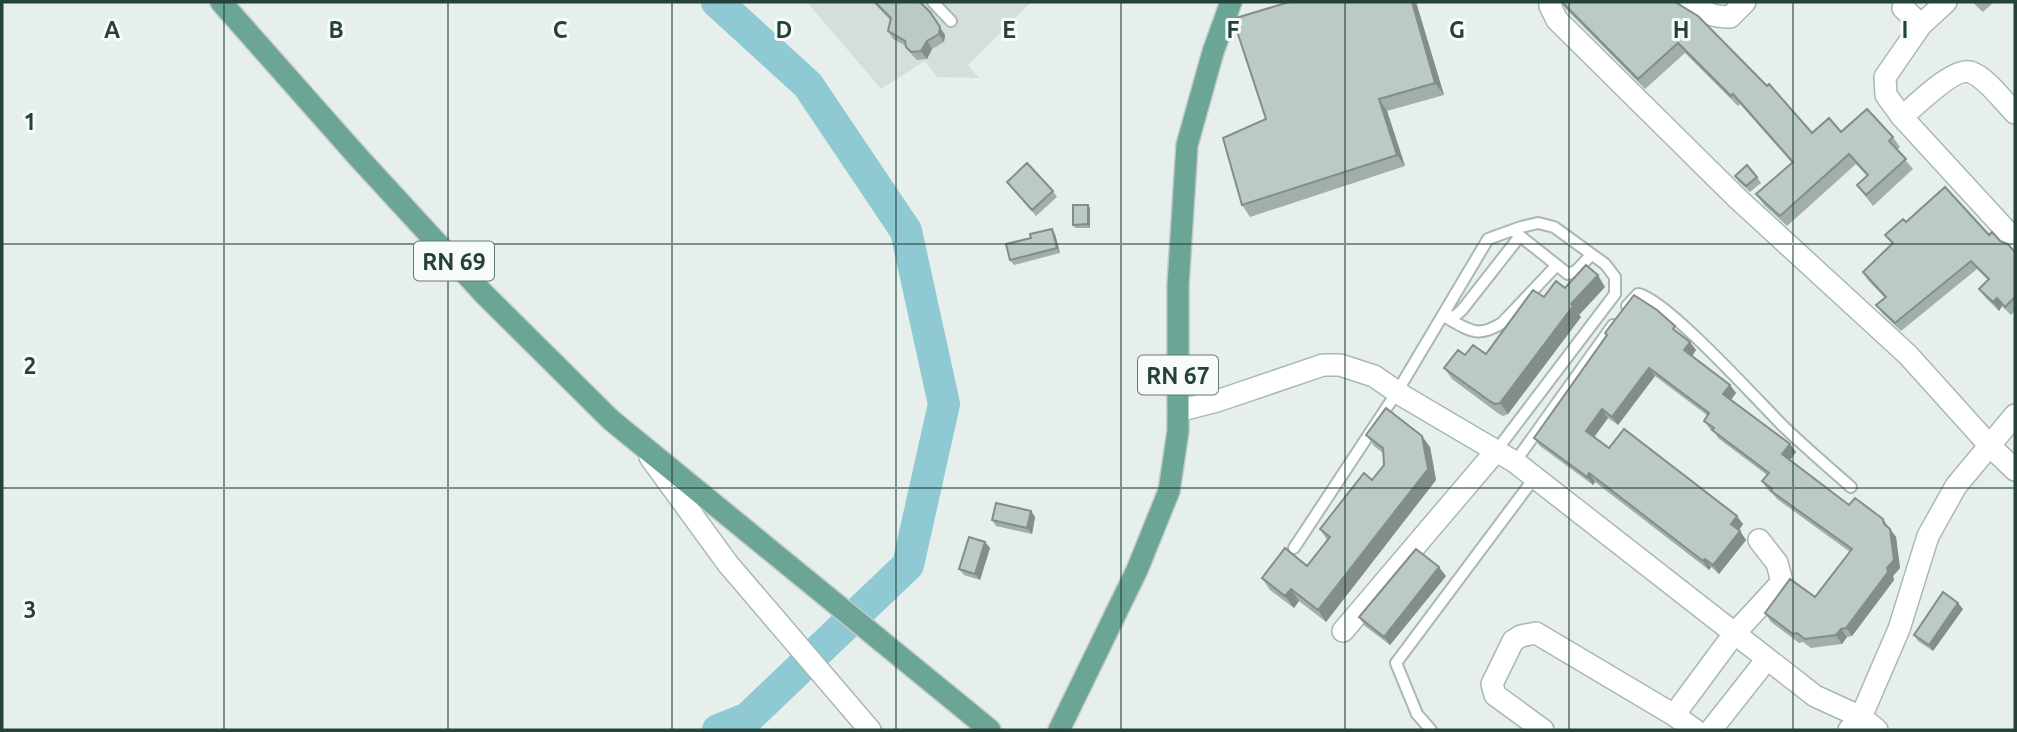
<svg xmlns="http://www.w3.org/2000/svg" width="2017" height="732" viewBox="0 0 2017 732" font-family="Ubuntu,sans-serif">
  <rect width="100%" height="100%" fill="#e6efeb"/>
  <path fill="#d4dfda" d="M807 2H1031L968 65 979 78 937 77 925 61 881 89Z"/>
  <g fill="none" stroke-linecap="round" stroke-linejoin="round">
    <path stroke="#8ec9d4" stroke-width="32" d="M717 2 808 85 906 231 944 404 908 565 748 718 718 730"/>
    <g stroke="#a8b8b2" stroke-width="14">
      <path id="lane" d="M933 2 951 21
        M1515 232 1568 274 1576 271 1591 255
        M1627 306 1638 294C1664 297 1759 402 1783 426 1805 447 1828 467 1851 487
        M1443 317 1455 316 1462 310 1520 236
        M1447 318C1470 331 1478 338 1502 323L1556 266
        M1515 462 1613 325
        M1294 548 1397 392 1488 239 1521 227 1538 223 1554 227 1605 264 1615 277V294L1496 451
        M1431 730 1417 714 1396 663 1535 477"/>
    </g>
    <g stroke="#a8b8b2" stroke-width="24">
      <path id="street" d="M1551 2 1550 6 1557 20 1737 198 1908 355 1990 446 2015 470
        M1691 2C1704 13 1713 17 1730 17L1745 2
        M1903 8 1921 25 1946 2
        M1921 25 1885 77 1886 95 1902 117 2015 240
        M1902 117C1915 106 1954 67 1970 72 1985 76 2004 102 2015 113
        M1178 411 1217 401 1323 365H1340L1374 376 1403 396 1515 462 1815 696 1861 717 1877 730
        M650 457 728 564 870 730
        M1343 631 1496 451
        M1674 715 1734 634 1782 582 1777 563 1759 540
        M1543 730 1495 695 1492 684 1513 641 1521 636 1536 633 1674 715 1695 730
        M1711 730 1767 659
        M1849 730 1861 717 1899 629 1928 536 1956 486 2015 415"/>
    </g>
    <g stroke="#c2cac8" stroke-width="24">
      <path id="primary" d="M221 2 359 158 484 294 611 420 990 730
        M1059 730 1137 570 1169 491 1178 431V285L1187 145 1213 52 1231 2"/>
    </g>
    <use href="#lane" stroke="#fff" stroke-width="10"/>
    <use href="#street" stroke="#fff" stroke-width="21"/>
    <use href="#primary" stroke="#6aa596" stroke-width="21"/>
  </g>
  <path fill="#a1aea9" d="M873 2H920L945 35 944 42 932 49 927 59 917 60 912 55 906 46 893 39 888 31 890 20Z
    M1416 2 1444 95 1387 111 1405 166 1250 217 1242 205 1266 119Z
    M1561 2H1678V4L1812 133 1841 132 1893 137 1900 147 1897 150 1913 169 1873 206 1857 185 1867 176 1856 164 1787 226 1764 205 1756 194 1792 163 1740 104 1738 106 1685 53 1645 89 1566 9Z
    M1972 2H1994L1983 12Z
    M1735 176 1757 177 1761 183 1750 192 1739 182Z
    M1007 182 1053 191 1057 197 1036 216Z
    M1088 205 1090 208V228H1075L1073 225Z
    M1906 222 1989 235 2000 241 2015 252V311L2011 315 2002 306 1999 311 1985 297 1979 289 1988 280 1977 269 1901 331 1882 313 1876 305 1885 298 1868 280 1863 272 1892 244 1885 235Z
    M1055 234 1060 253 1014 265 1010 260Z
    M1605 287 1579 315 1581 317 1508 414 1503 416 1499 414 1452 379 1444 368 1465 355 1486 354 1544 297 1565 288Z
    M1605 333 1681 335 1696 350 1692 356 1730 385 1736 393 1731 400 1790 444 1796 452 1790 460 1849 505 1883 519 1896 537 1900 568 1893 576 1894 580 1852 636 1847 637 1842 644 1811 648 1803 642 1799 643 1771 622 1765 613 1815 597 1850 552 1777 499 1773 494 1768 490 1762 481 1767 475 1718 438 1715 433 1710 429 1704 421 1708 416 1655 376 1618 425 1608 418 1594 437 1609 448 1743 524 1739 530 1746 540 1719 574 1711 567 1709 570 1595 482 1593 485 1540 446 1534 438 1606 335Z
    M1366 435 1430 447 1436 480 1326 622 1299 601 1294 608 1270 590 1262 578 1307 566 1327 540 1320 529 1372 480 1384 465 1383 453 1374 446Z
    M1031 511 1035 517 1032 534 996 526 992 520Z
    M985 542 990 548 980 580 964 575 959 569Z
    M1446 576 1390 645 1365 626 1359 617Z
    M1963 609 1933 651 1918 641 1914 635Z"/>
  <path fill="#838d89" d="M1412 2H1416L1444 95 1435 83Z
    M930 12 945 35 944 42 939 34Z
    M927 41 932 49 927 59 921 51Z
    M1379 99 1387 111 1405 166 1397 155Z
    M1088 205 1090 208V228L1088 224Z
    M1052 229 1055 234 1060 253 1057 248Z
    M1598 275 1605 287 1579 315 1581 317 1508 414 1500 403 1571 304Z
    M1997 298 2002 306 1999 311 1993 302Z
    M1690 342 1696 350 1690 359 1684 350Z
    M1649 368 1655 376 1618 425 1612 417Z
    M1730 385 1736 393 1729 402 1723 394Z
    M1602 409 1608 418 1592 440 1586 431Z
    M1422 436 1430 447 1436 480 1326 622 1318 610Z
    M1790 444 1796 452 1788 463 1782 454Z
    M1589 473 1595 482 1593 485 1587 477Z
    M1031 511 1035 517 1032 534 1027 528Z
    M1737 516 1743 524 1737 533 1731 524Z
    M1890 529 1896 537 1900 568 1893 576 1894 580 1852 636 1846 628 1887 568Z
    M1740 531 1746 540 1719 574 1713 565Z
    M985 542 990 548 980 580 975 574Z
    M1705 559 1711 567 1709 570 1703 561Z
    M1439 567 1446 576 1390 645 1384 637Z
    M1291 589 1299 601 1294 608 1285 596Z
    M1958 603 1963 609 1933 651 1929 645Z
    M1841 629 1847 637 1842 644 1836 635Z"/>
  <path fill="#bbcac4" stroke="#838d89" stroke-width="2" d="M875 2H920L930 12 940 27 939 34 927 41 921 51 911 52 906 47 905 41 888 31 891 18Z
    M1289 2H1412L1435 83 1379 99 1397 155 1242 205 1223 138 1266 119 1233 19Z
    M1562 2H1675L1698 16 1767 86 1769 84 1812 133 1829 118 1841 132 1867 109 1893 137 1889 141 1906 159 1866 195 1857 185 1868 175 1849 154 1780 216 1756 194 1793 162 1733 94 1731 96 1678 43 1638 79Z
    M1027 163 1053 191 1032 210 1007 182Z
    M1747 165 1757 177 1746 186 1735 176Z
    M1945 187 1989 235 1992 232 2000 241 2008 244 2015 252V297L2005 307 1997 298 1993 302 1979 289 1989 279 1971 261 1895 323 1876 305 1886 297 1863 272 1893 243 1885 235 1903 219 1906 222Z
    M1073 205H1088V224L1073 225Z
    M1052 229 1057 248 1010 260 1006 244 1031 238 1030 234Z
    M1586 265 1598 275 1571 304 1573 306 1500 403 1495 404 1491 402 1444 368 1458 350 1465 355 1473 345 1486 354 1533 290 1544 297 1556 281 1565 288Z
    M1634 295 1657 310 1675 326 1673 329 1690 342 1684 350 1730 385 1723 394 1790 444 1782 454 1849 505 1855 498 1883 519 1884 524 1890 529 1894 560 1887 568 1888 572 1846 628 1841 629 1836 635 1805 639 1797 633 1793 634 1765 613 1790 579 1815 597 1852 549 1771 491 1772 489 1762 481 1769 473 1712 430 1714 428 1704 421 1709 413 1649 368 1612 417 1602 409 1586 431 1609 448 1624 429 1737 516 1731 524 1740 531 1713 565 1705 559 1703 561 1589 473 1587 477 1534 438 1607 335 1605 333Z
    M1386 408 1422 436 1428 469 1318 610 1291 589 1285 596 1262 578 1285 548 1307 566 1330 537 1320 529 1364 473 1372 480 1384 465 1383 448 1366 435Z
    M996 503 1031 511 1027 528 992 520Z
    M969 537 985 542 975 574 959 569Z
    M1416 549 1439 567 1384 637 1359 617Z
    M1943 592 1958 603 1929 645 1914 635Z"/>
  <path fill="none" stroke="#24423a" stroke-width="2" stroke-opacity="0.55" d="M224 2V730M448 2V730M672 2V730M896 2V730M1121 2V730M1345 2V730M1569 2V730M1793 2V730M2 244H2015M2 488H2015"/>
  <g text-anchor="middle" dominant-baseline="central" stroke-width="6" stroke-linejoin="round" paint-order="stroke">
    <g fill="#f7fbf9" stroke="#637a73" stroke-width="2">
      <rect x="414" y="241.5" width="80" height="39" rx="5"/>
      <rect x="1138" y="355.5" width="80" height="39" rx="5"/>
    </g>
    <g font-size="23" font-weight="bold" fill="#24423a">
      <text x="454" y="261">RN 69</text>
      <text x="1178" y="375">RN 67</text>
    </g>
  </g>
  <g font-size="23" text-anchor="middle" font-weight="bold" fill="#24423a" stroke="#f7fbf9" stroke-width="6" stroke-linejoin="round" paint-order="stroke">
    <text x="112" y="38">A</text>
    <text x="336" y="38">B</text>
    <text x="560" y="38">C</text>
    <text x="784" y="38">D</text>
    <text x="1009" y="38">E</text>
    <text x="1233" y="38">F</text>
    <text x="1457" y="38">G</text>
    <text x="1681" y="38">H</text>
    <text x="1905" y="38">I</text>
    <text x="30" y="130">1</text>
    <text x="30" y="374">2</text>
    <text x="30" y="618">3</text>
  </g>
  <rect width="2017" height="732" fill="none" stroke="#24423a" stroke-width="7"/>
</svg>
